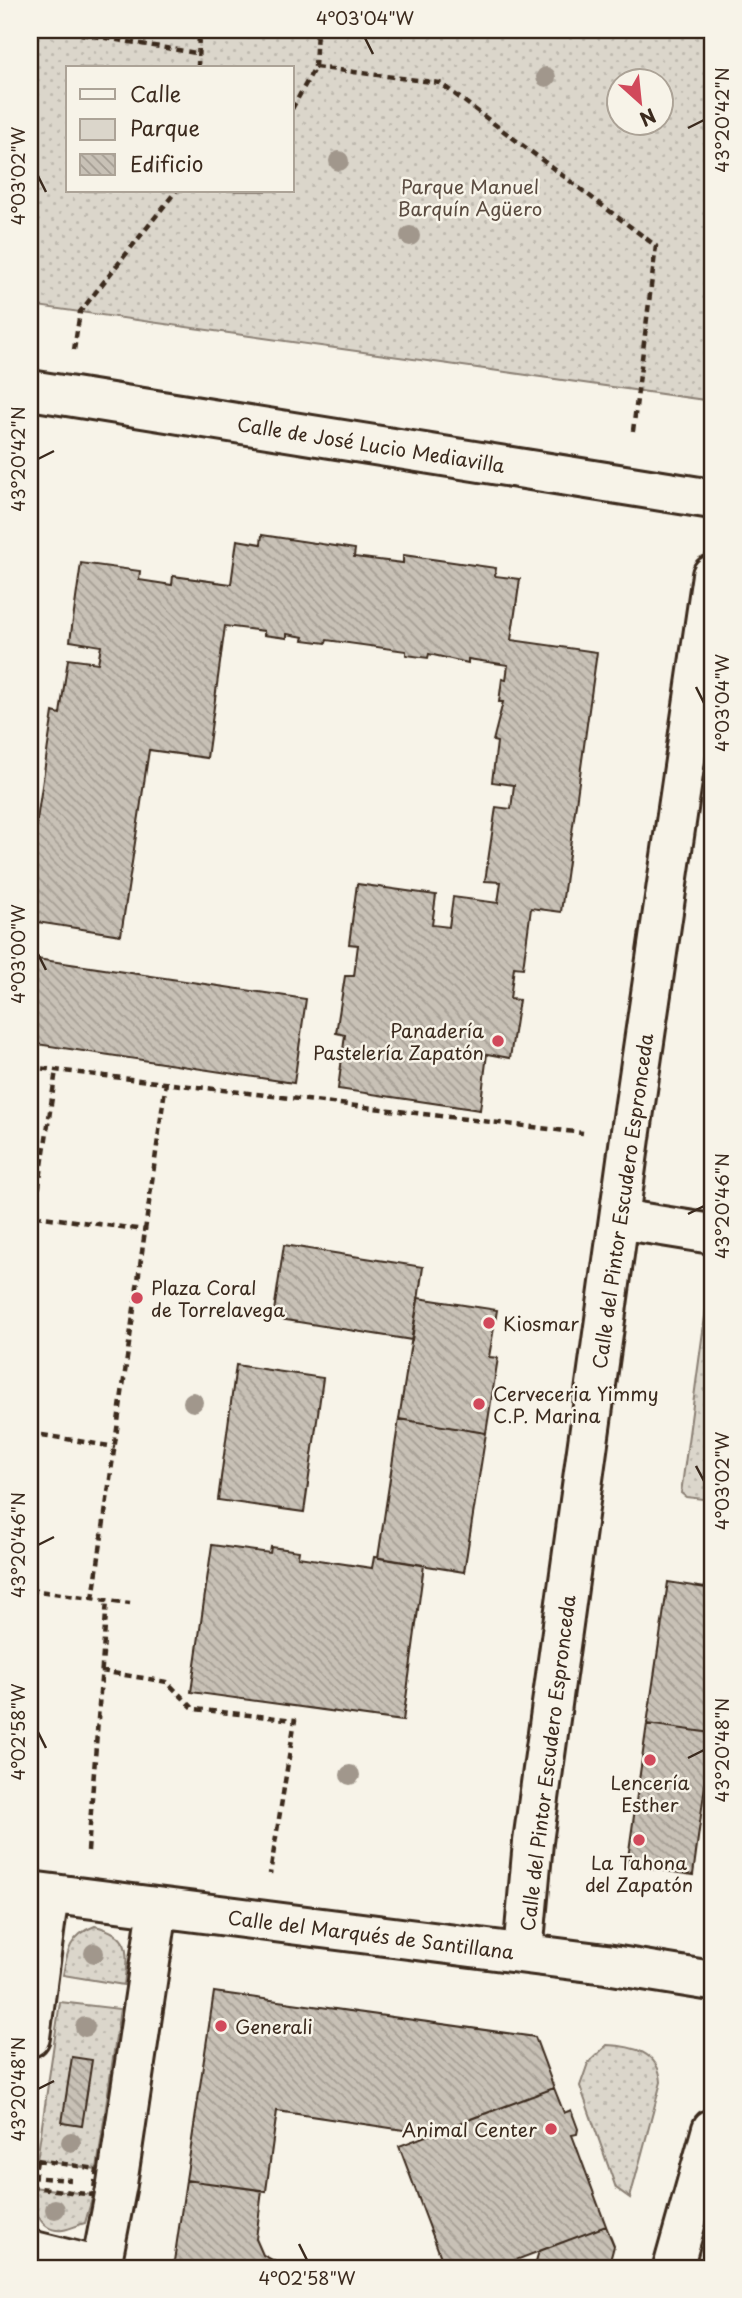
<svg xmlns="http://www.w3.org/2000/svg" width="742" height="2298" viewBox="0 0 742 2298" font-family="'Playpen Sans',sans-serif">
  <defs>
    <pattern id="green-dots" width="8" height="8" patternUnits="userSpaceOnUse" patternTransform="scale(1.75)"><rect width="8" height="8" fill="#dbd6cb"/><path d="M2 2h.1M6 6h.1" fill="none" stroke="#bdb8ae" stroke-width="1.8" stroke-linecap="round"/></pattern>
    <pattern id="building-back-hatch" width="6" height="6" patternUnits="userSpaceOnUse" patternTransform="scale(1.75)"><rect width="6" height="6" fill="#c8c1b6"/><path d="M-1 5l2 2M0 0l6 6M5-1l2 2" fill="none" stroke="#a49d93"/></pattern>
  </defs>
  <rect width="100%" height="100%" fill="#f7f3e8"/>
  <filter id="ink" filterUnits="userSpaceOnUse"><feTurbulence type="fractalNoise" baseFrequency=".0143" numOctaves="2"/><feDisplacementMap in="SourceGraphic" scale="14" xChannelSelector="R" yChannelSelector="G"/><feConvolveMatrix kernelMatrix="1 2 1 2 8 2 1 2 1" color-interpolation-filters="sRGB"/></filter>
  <g filter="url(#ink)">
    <path fill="url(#green-dots)" stroke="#8b8074" stroke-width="2" fill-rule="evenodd" d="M30 30H712V401L30 305ZM68 68H292V191H68ZM662 80V122H620V80Z
      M712 1295V1500L686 1497 681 1493 707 1302Z
      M95 1926C132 1935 128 1952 124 1985L63 1975C67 1951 70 1935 95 1926Z
      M60 2002 120 2009 97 2169 37 2160Z
      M607 2045C633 2046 659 2052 661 2082L630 2198 616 2188 580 2086 588 2063Z
      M33 2187 93 2195 85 2223C78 2225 70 2229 63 2230 39 2233 31 2205 33 2187Z"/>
    <path fill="url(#building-back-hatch)" stroke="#3b2a1e" stroke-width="2" d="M262 535 355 549 354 557 403 563V555L496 568 495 576 520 579 511 640 597 652 561 912 531 908 523 968 514 967 510 999 519 1000 510 1058 487 1054 480 1110 338 1089 345 1035 336 1033 345 976H354L358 945 349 944 357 884 436 895 432 925 449 927 453 897 498 903 501 882 485 881 496 807 511 809 514 785 492 782 497 742 493 741 503 702H499L502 679 506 680 508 665 468 659V663L429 654 428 658 406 655V651L327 640 326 643 303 640 304 637 287 634V638L264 635V631L225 626 207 758 149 750 121 935 30 921V867L53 712 60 714 68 659 98 663 101 646 70 641 81 563 140 571 139 580 172 585 173 576 231 584 237 540 261 544Z
      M30 958 306 999 294 1083 30 1043Z
      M284 1245 423 1267 412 1340 273 1318Z
      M418 1298 497 1310 489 1357 498 1358 486 1433 399 1419Z
      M236 1365 323 1378 304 1512 218 1500Z
      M399 1419 486 1433 464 1572 378 1558Z
      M712 1536V1589L705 1588Z
      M212 1545 270 1553 271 1547 299 1551 298 1557 372 1568 374 1557 424 1565 403 1721 191 1692Z
      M668 1582 712 1589V1733L647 1724Z
      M647 1724 712 1733 693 1875 627 1865Z
      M214 1992 535 2037 554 2088 430 2134 277 2111 266 2191 186 2180Z
      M72 2057 92 2060 82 2126 62 2123Z
      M554 2088 564 2113 571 2110 578 2129 577 2134 572 2135 606 2226 500 2266 501 2268H445L399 2146Z
      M186 2180 262 2190 256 2239 263 2255 287 2268H173Z
      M606 2226 614 2246 608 2268H534L539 2251Z"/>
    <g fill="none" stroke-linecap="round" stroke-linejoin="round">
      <g stroke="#3b2a1e" stroke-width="44">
        <path id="minor" d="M30 390 712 499
          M619 1219 712 1234
          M30 1891 606 1964 712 1981
          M523 1953 533 1842 630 1138 712 575
          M30 2037 49 1894
          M30 2250 103 2268
          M101 2266 117 2184 158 1908
          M673 2268 712 2129"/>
      </g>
      <path stroke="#3b2a1e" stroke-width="4.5" stroke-dasharray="7 5" stroke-linecap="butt" d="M57 30 196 53
        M315 67 440 83 656 246 633 431
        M198 68 199 30
        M292 109 315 67 317 30
        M74 350 80 312 176 191
        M30 1067 583 1133
        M35 1216 145 1230
        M30 1248 56 1070
        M30 1433 115 1447
        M30 1590 130 1603
        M93 1599 166 1082
        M101 1671 167 1682 194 1709 295 1720 270 1874
        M88 1851 107 1600
        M37 2160 97 2169 93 2195 33 2187Z
        M30 2177 71 2180"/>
      <use href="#minor" stroke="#f7f3e8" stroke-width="38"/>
    </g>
    <g fill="#a1978c">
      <circle cx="546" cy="77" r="10"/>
      <circle cx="339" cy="161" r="10"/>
      <circle cx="410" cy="236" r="10"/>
      <circle cx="193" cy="1402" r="10"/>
      <circle cx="350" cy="1775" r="10"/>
      <circle cx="94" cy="1953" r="10"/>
      <circle cx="85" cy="2027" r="10"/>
      <circle cx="71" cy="2142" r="10"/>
      <circle cx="55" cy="2209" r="10"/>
    </g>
  </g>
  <path fill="none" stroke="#3b2a1e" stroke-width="2.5" d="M365 38 373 54M688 128 704 120M38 176 46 192M38 459 54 451M696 687 704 703M38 954 46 970M688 1214 704 1206M696 1466 704 1481M38 1545 54 1537M38 1732 46 1748M688 1758 704 1750M38 2089 54 2081M299 2244 307 2260"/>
  <g fill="#d1495b" stroke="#f7f3e8" stroke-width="2.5">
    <circle cx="498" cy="1041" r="7"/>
    <circle cx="137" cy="1298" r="7"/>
    <circle cx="489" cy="1323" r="7"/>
    <circle cx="479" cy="1404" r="7"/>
    <circle cx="650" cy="1760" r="7"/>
    <circle cx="639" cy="1840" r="7"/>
    <circle cx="221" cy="2026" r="7"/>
    <circle cx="551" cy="2129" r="7"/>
  </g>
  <g text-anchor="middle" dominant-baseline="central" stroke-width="5" stroke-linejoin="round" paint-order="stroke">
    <g font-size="19" fill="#5b4c41" stroke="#f7f3e8">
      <text x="470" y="186">Parque Manuel<tspan x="470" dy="22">Barquín Agüero</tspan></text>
    </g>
    <g font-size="19" fill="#3b2a1e" stroke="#f7f3e8">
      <text transform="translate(371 444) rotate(9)">Calle de José Lucio Mediavilla</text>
      <text transform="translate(622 1201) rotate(-82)">Calle del Pintor Escudero Espronceda</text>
      <text transform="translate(547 1763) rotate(-83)">Calle del Pintor Escudero Espronceda</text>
      <text transform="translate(371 1934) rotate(7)">Calle del Marqués de Santillana</text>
    </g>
    <g font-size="19" fill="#3b2a1e" stroke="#f7f3e8" text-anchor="start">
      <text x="484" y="1030" text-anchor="end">Panadería<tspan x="484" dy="22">Pastelería Zapatón</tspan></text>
      <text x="151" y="1287">Plaza Coral<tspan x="151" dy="22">de Torrelavega</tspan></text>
      <text x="503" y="1323">Kiosmar</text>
      <text x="493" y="1393">Cerveceria Yimmy<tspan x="493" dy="22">C.P. Marina</tspan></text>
      <text x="650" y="1782" text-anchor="middle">Lencería<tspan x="650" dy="22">Esther</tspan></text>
      <text x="639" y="1862" text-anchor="middle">La Tahona<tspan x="639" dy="22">del Zapatón</tspan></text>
      <text x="235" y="2026">Generali</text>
      <text x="537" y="2129" text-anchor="end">Animal Center</text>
    </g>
  </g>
  <rect width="742" height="2298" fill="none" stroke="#f7f3e8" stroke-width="77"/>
  <rect x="66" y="66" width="228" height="126" fill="#f7f3e8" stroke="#aca397" stroke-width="2"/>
  <rect x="80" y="89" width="35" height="10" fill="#f7f3e8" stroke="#aca397" stroke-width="2"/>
  <text x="130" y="102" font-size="21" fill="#3b2a1e">Calle</text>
  <rect x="80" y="119" width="35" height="21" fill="#dbd6cb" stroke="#aca397" stroke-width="2"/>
  <text x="130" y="136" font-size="21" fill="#3b2a1e">Parque</text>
  <rect x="80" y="154" width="35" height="21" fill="url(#building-back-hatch)" stroke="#aca397" stroke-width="2"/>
  <text x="130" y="172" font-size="21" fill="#3b2a1e">Edificio</text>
  <g transform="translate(640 102) rotate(153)"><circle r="33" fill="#f7f3e8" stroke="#aca397" stroke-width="2"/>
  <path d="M0-5L12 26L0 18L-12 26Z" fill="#d1495b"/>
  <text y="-10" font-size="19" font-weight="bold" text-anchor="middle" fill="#3b2a1e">N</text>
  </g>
  <rect x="38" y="38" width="666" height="2222" fill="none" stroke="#3b2a1e" stroke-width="2.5"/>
  <g font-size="18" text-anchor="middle" fill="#3b2a1e">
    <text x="365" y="25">4°03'04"W</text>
    <text transform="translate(723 120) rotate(-90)" y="6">43°20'42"N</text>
    <text transform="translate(19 176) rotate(-90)" y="6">4°03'02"W</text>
    <text transform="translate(19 459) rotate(-90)" y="6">43°20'42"N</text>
    <text transform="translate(723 703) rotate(-90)" y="6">4°03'04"W</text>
    <text transform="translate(19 954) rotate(-90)" y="6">4°03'00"W</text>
    <text transform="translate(723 1206) rotate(-90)" y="6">43°20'46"N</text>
    <text transform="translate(723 1481) rotate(-90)" y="6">4°03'02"W</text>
    <text transform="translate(19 1545) rotate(-90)" y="6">43°20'46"N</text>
    <text transform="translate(19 1732) rotate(-90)" y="6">4°02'58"W</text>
    <text transform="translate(723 1750) rotate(-90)" y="6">43°20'48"N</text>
    <text transform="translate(19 2089) rotate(-90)" y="6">43°20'48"N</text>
    <text x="307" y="2285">4°02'58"W</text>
  </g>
</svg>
